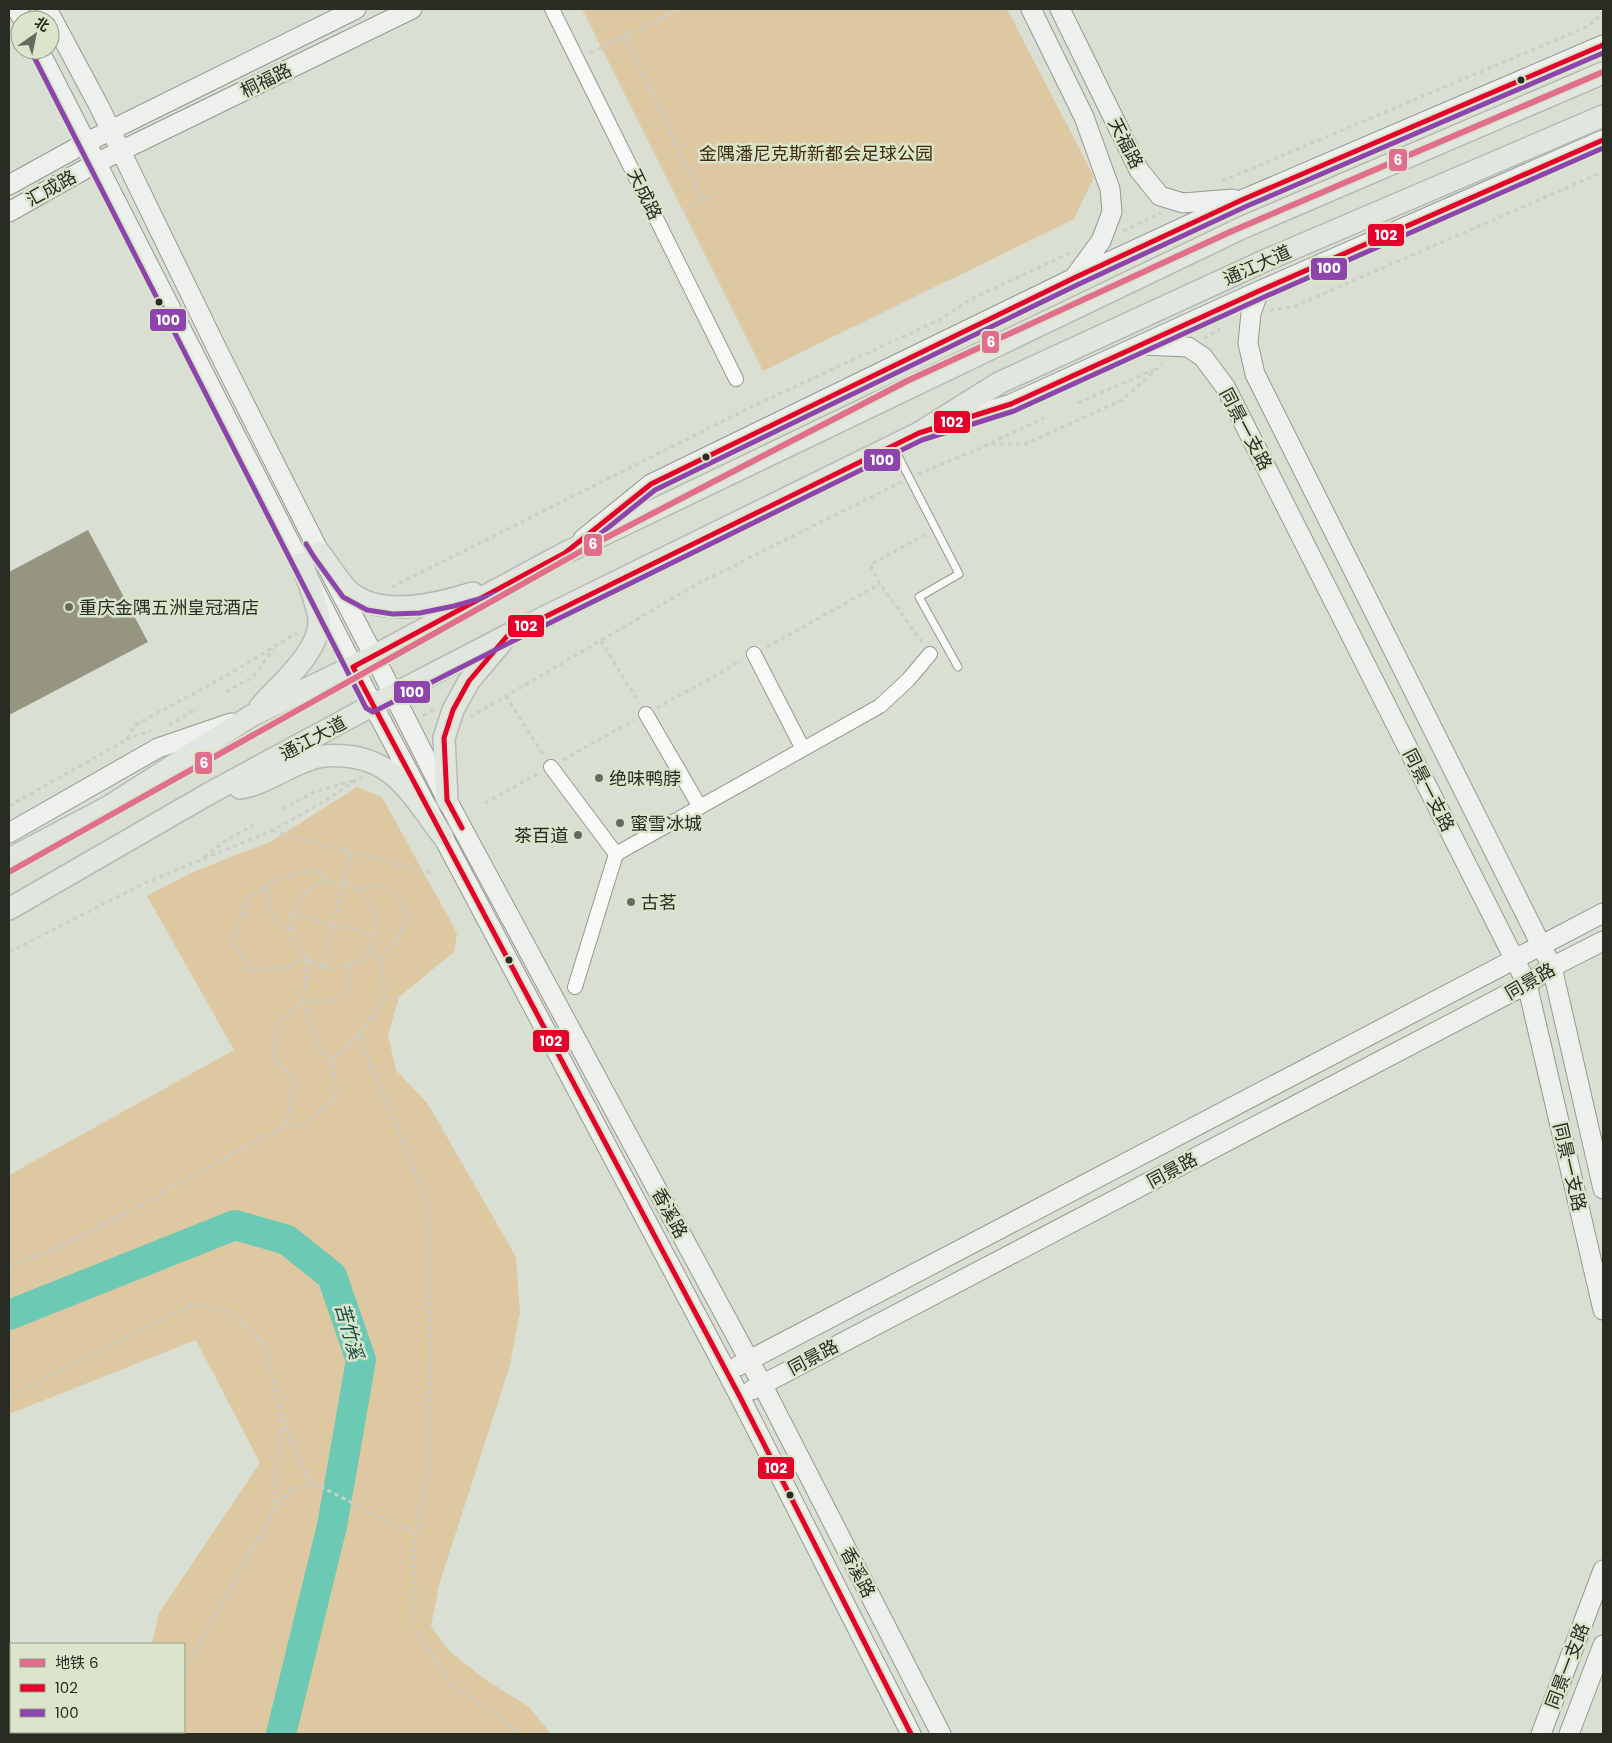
<svg xmlns="http://www.w3.org/2000/svg" width="1612" height="1743" viewBox="0 0 1612 1743" font-family="Poppins,'Noto Sans SC',sans-serif">
  <rect width="100%" height="100%" fill="#d9dfd2"/>
  <path fill="#dec8a1" d="M582 9H1007L1094 177 1074 219 763 371Z
    M357 787 382 797 457 933 454 952 399 997 388 1035 396 1070 428 1104 516 1257 520 1312 510 1365 439 1585 431 1626 447 1649 483 1678 529 1707 551 1734H131V1732H184V1644H152L159 1613 260 1463 196 1340 9 1414V1175L234 1050 147 896 191 873 272 841Z"/>
  <g fill="none" stroke-linecap="round" stroke-linejoin="round">
    <path stroke="#6cc9b3" stroke-width="30" d="M9 1315 235 1225 287 1240 332 1276 361 1360 332 1526 281 1734"/>
  </g>
  <path fill="#959581" d="M88 530 148 642 9 715V572Z"/>
  <g fill="none" stroke-linecap="round" stroke-linejoin="round">
    <g stroke="#95998f" stroke-width="9">
      <path id="lane" d="M894 448 959 574 919 597 958 667"/>
    </g>
    <g stroke="#95998f" stroke-width="16">
      <path id="street" d="M552 9 736 379
        M754 654 803 749
        M646 714 700 807
        M551 767 616 854
        M575 987 616 854 880 706 908 680 930 654"/>
    </g>
    <g stroke="#95998f" stroke-width="21">
      <path id="secondary" d="M17 9 23 20
        M47 9 99 106 219 353 320 553 374 656 447 800 762 1384 941 1734
        M1031 9 1084 117 1110 189 1112 212 1101 241 1076 275
        M1060 9 1139 170 1160 196 1183 203 1233 199
        M39 50 373 705 740 1397 911 1734
        M9 185 87 142 356 9
        M9 212 96 163 412 9
        M1259 291 1251 313 1248 343 1255 374 1552 967 1603 1189
        M1142 345 1188 347 1203 357 1226 388 1527 984 1603 1310
        M937 427 1011 404 1259 291 1603 140
        M583 539 651 484 1074 278 1244 199 1603 45
        M9 833 158 748 231 723
        M738 1366 1603 913
        M752 1390 1527 984 1552 967 1603 941
        M1541 1734 1603 1570
        M1569 1734 1603 1645"/>
    </g>
    <g stroke="#b7bab3" stroke-width="24">
      <path id="primary" d="M320 553C328 564 341 585 351 593 383 618 438 604 473 593
        M260 707C280 684 321 651 319 619 318 606 306 577 302 563
        M240 788C265 784 286 767 311 759 321 755 334 755 345 756 396 760 414 798 442 835
        M447 800 444 738 453 710 469 681 501 643
        M9 859 108 807 251 716 374 656 565 553 1244 227 1603 73
        M9 909 210 793 373 705 508 635 919 433 999 383 1264 261 1603 116"/>
    </g>
    <path stroke="#ccceca" stroke-width="3" stroke-dasharray="4 4" stroke-linecap="butt" d="M625 36 703 200
      M590 53 681 9
      M1222 181 1589 26 1603 12
      M683 210 713 195
      M1123 231 1161 213
      M1270 310 1293 307 1603 172
      M1204 338 1220 329
      M1078 403 1153 370
      M991 443 1044 418
      M918 474 990 444H1025L1122 400 1162 364
      M392 587 751 407 941 319 969 300 1072 252
      M601 641 639 703
      M922 642 880 584 870 565 928 533
      M767 647 880 584
      M226 692 253 677 273 649
      M506 696 544 756
      M657 708 741 661
      M423 716 435 708
      M470 716H472L697 584 901 482
      M169 725 197 709
      M126 739 151 731
      M563 760 634 720
      M485 803 538 774
      M9 806 126 740 135 725 226 676 297 633
      M283 809 314 792 356 780
      M272 831 431 873
      M204 857 228 839 254 825
      M291 925a43 43 0 1 1 86 0a43 43 0 1 1-86 0Z
      M266 887 273 919 292 932
      M357 888 383 885 402 903 407 919 396 940 381 961
      M292 914 376 935
      M9 952 145 883 271 831 322 803 361 777
      M323 966 352 852
      M359 1035 427 1200 431 1353 428 1473 414 1546 416 1630 451 1683 521 1734
      M331 1060 359 1035 385 998 381 961 369 950
      M286 1125 295 1081 273 1058 279 1020 303 1002H330L349 991 350 965
      M9 1266 69 1243 286 1125 304 1124 332 1102 337 1087 331 1060 321 1052 303 1002 308 958 285 968 251 970 232 943 246 901 275 880 315 869 331 882
      M9 1396 192 1305 226 1309 265 1345 282 1417 273 1512 184 1671
      M283 1418 301 1464 312 1482 393 1524 416 1533
      M274 1511 289 1491 312 1482
      M171 1734 172 1732"/>
    <use href="#lane" stroke="#f9faf8" stroke-width="7"/>
    <use href="#street" stroke="#f9faf8" stroke-width="14"/>
    <use href="#secondary" stroke="#edf0ec" stroke-width="19"/>
    <use href="#primary" stroke="#e1e6e0" stroke-width="21"/>
    <g stroke="#dae5cc" stroke-width="9">
      <path id="bus-1" d="M462 828 447 800 444 738 453 710 469 681 508 635 919 433 1011 404 1259 291 1603 140
        M911 1734 740 1397 353 667 565 553 651 484 1074 278 1244 199 1603 45"/>
    </g>
    <g stroke="#dae5cc" stroke-width="9">
      <path id="bus-2" d="M32 53 366 708 373 712 511 642 922 440 1014 411 1262 298 1603 148
        M306 544 314 557 343 597 367 610 393 614 420 613 454 606 515 589 569 559 655 490 1077 285 1247 206 1603 53"/>
    </g>
    <use href="#bus-1" stroke="#e4002b" stroke-width="5"/>
    <use href="#bus-2" stroke="#8e44ad" stroke-width="5"/>
    <g stroke="#dae5cc" stroke-width="10">
      <path id="metro-1" d="M9 872 592 545 907 381 1230 232 1603 72"/>
    </g>
    <use href="#metro-1" stroke="#e16e8d" stroke-width="6"/>
  </g>
  <g fill="#282c23" stroke="#dae5cc" stroke-width="2">
    <circle cx="1521" cy="80" r="4.5"/>
    <circle cx="159" cy="302" r="4.5"/>
    <circle cx="706" cy="457" r="4.5"/>
    <circle cx="509" cy="960" r="4.5"/>
    <circle cx="790" cy="1495" r="4.5"/>
  </g>
  <g fill="#666b60" stroke="#dae5cc" stroke-width="2">
    <circle cx="69" cy="607" r="5"/>
    <circle cx="599" cy="778" r="5"/>
    <circle cx="620" cy="823" r="5"/>
    <circle cx="578" cy="835" r="5"/>
    <circle cx="631" cy="902" r="5"/>
  </g>
  <g text-anchor="middle" dominant-baseline="central" stroke-width="5" stroke-linejoin="round" paint-order="stroke">
    <g font-size="18" fill="#282c23" stroke="#dae5cc">
      <text transform="translate(266 80) rotate(-26)">桐福路</text>
      <text transform="translate(1126 143) rotate(63)">天福路</text>
      <text transform="translate(51 188) rotate(-29)">汇成路</text>
      <text transform="translate(645 194) rotate(64)">天成路</text>
      <text transform="translate(1257 265) rotate(-24)">通江大道</text>
      <text transform="translate(1246 429) rotate(62)">同景一支路</text>
      <text transform="translate(313 738) rotate(-28)">通江大道</text>
      <text transform="translate(1429 790) rotate(63)">同景一支路</text>
      <text transform="translate(1530 981) rotate(-30)">同景路</text>
      <text transform="translate(1570 1167) rotate(77)">同景一支路</text>
      <text transform="translate(1172 1170) rotate(-28)">同景路</text>
      <text transform="translate(670 1213) rotate(62)">香溪路</text>
      <text transform="translate(813 1357) rotate(-28)">同景路</text>
      <text transform="translate(858 1572) rotate(63)">香溪路</text>
      <text transform="translate(1567 1666) rotate(-69)">同景一支路</text>
    </g>
    <g font-size="18" fill="#432c09" stroke="#dae5cc">
      <text x="816" y="153">金隅潘尼克斯新都会足球公园</text>
    </g>
    <g font-size="18" fill="#282c23" stroke="#dae5cc" text-anchor="start">
      <text x="79" y="607">重庆金隅五洲皇冠酒店</text>
      <text x="609" y="778">绝味鸭脖</text>
      <text x="630" y="823">蜜雪冰城</text>
      <text x="568" y="835" text-anchor="end">茶百道</text>
      <text x="641" y="902">古茗</text>
    </g>
    <g font-size="19" font-style="italic" fill="#1c5046" stroke="#dae5cc">
      <text transform="translate(349 1331) rotate(74)">苦竹溪</text>
    </g>
  </g>
  <g stroke="#dae5cc" stroke-width="2">
    <rect x="1388" y="148" width="20" height="24" rx="5" fill="#e16e8d"/>
    <rect x="1367" y="223" width="38" height="24" rx="5" fill="#e4002b"/>
    <rect x="1310" y="257" width="38" height="24" rx="5" fill="#8e44ad"/>
    <rect x="149" y="308" width="38" height="24" rx="5" fill="#8e44ad"/>
    <rect x="981" y="330" width="19" height="24" rx="5" fill="#e16e8d"/>
    <rect x="933" y="410" width="38" height="24" rx="5" fill="#e4002b"/>
    <rect x="863" y="448" width="38" height="24" rx="5" fill="#8e44ad"/>
    <rect x="583" y="533" width="20" height="24" rx="5" fill="#e16e8d"/>
    <rect x="507" y="614" width="38" height="24" rx="5" fill="#e4002b"/>
    <rect x="393" y="680" width="38" height="24" rx="5" fill="#8e44ad"/>
    <rect x="194" y="751" width="19" height="24" rx="5" fill="#e16e8d"/>
    <rect x="532" y="1029" width="38" height="24" rx="5" fill="#e4002b"/>
    <rect x="757" y="1456" width="38" height="24" rx="5" fill="#e4002b"/>
  </g>
  <g font-size="14" text-anchor="middle" font-weight="bold" fill="#fff">
    <text x="1398" y="165">6</text>
    <text x="1386" y="240">102</text>
    <text x="1329" y="273">100</text>
    <text x="168" y="325">100</text>
    <text x="991" y="347">6</text>
    <text x="952" y="427">102</text>
    <text x="882" y="465">100</text>
    <text x="593" y="549">6</text>
    <text x="526" y="631">102</text>
    <text x="412" y="697">100</text>
    <text x="204" y="768">6</text>
    <text x="551" y="1046">102</text>
    <text x="776" y="1473">102</text>
  </g>
  <rect width="1612" height="1743" fill="none" stroke="#282c23" stroke-width="20"/>
  <rect x="10" y="1643" width="175" height="90" fill="#dae5cc" stroke="#939b88"/>
  <rect x="20" y="1659" width="25" height="8" fill="#e16e8d" stroke="#939b88"/>
  <text x="55" y="1668" font-size="15" fill="#282c23">地铁 6</text>
  <rect x="20" y="1684" width="25" height="8" fill="#e4002b" stroke="#939b88"/>
  <text x="55" y="1693" font-size="15" fill="#282c23">102</text>
  <rect x="20" y="1709" width="25" height="8" fill="#8e44ad" stroke="#939b88"/>
  <text x="55" y="1718" font-size="15" fill="#282c23">100</text>
  <g transform="translate(35 35) rotate(33)"><circle r="24" fill="#dae5cc" stroke="#939b88"/>
  <path d="M0-4L9 19L0 12L-9 19Z" fill="#666b60"/>
  <text y="-8" font-size="14" font-weight="bold" text-anchor="middle" fill="#282c23">北</text>
  </g>
</svg>
